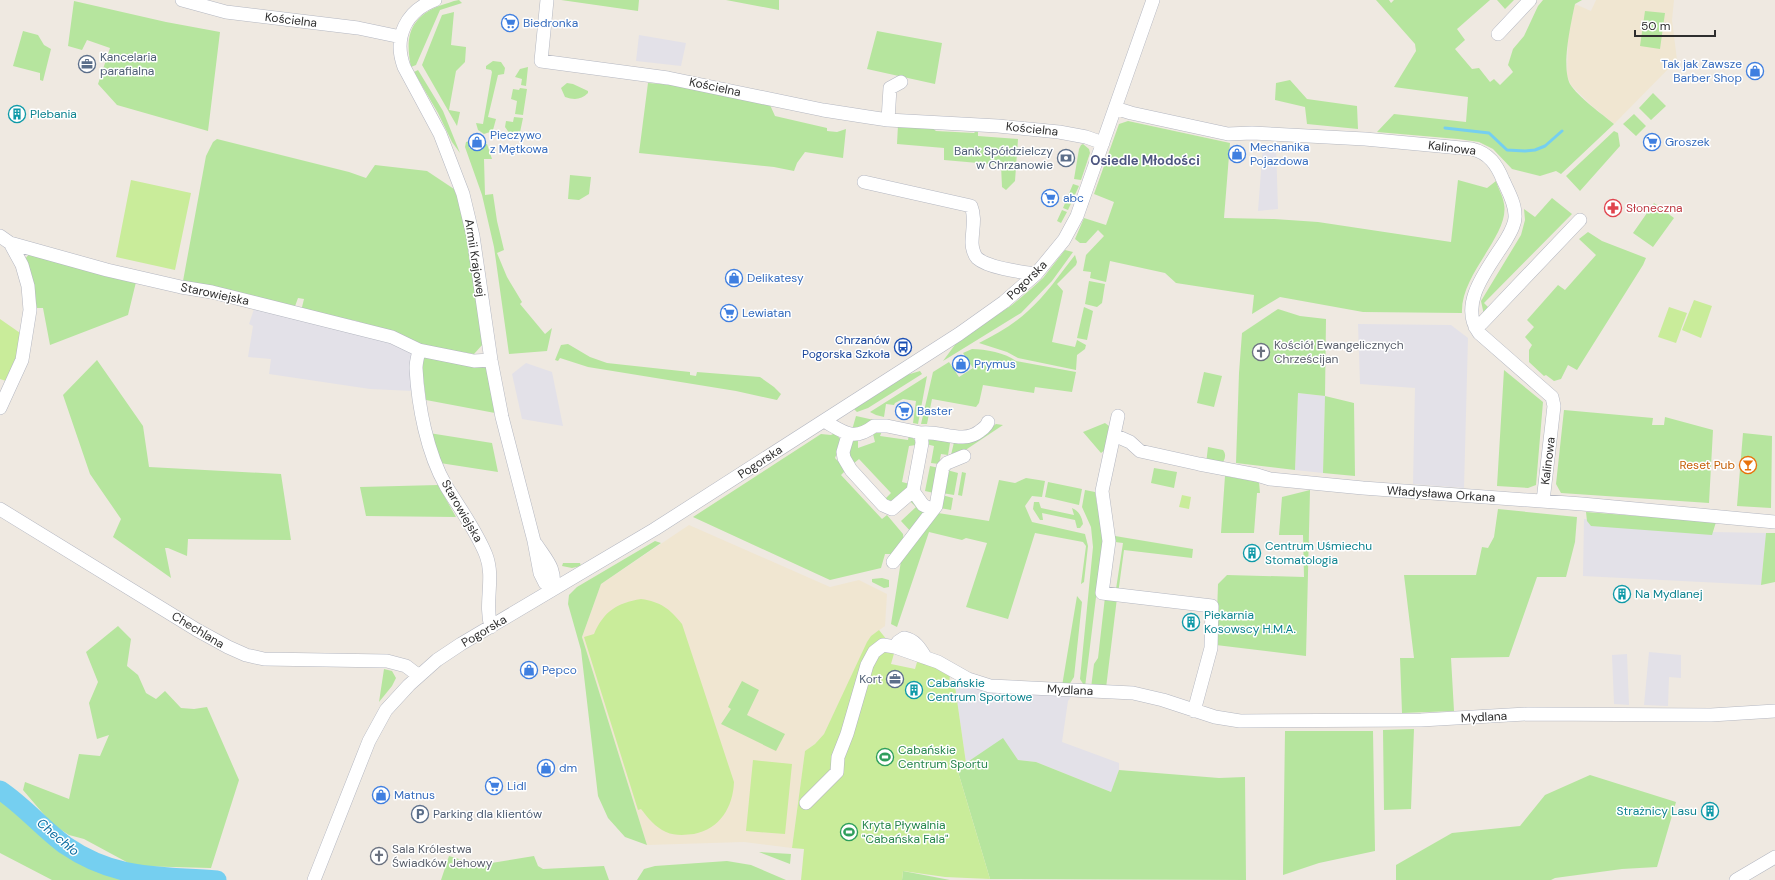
<svg xmlns="http://www.w3.org/2000/svg" width="1775" height="880" viewBox="0 0 1775 880" font-family="'DM Sans',sans-serif">
  <rect width="100%" height="100%" fill="#efe9e1"/>
  <path fill="#e3e1e8" d="M639 35 686 43 681 66 636 61Z
    M1263 145 1276 146 1278 209 1258 211Z
    M255 306 412 345 413 391 370 389 269 374 271 359 248 357 253 326 249 324Z
    M1358 324 1451 325 1468 338 1464 488 1413 484 1415 388 1360 384Z
    M526 363 552 372 563 426 522 419 512 374Z
    M1298 393 1325 396 1323 473 1295 470Z
    M1584 519 1712 532 1766 533 1761 585 1583 576Z
    M1649 652 1681 655V678L1669 677 1668 706 1644 705Z
    M1627 654 1629 705 1614 704 1612 655Z
    M964 683 1073 694 1068 701 1062 742 1119 763V770L1111 792 1036 762 1018 760 1003 739 966 763 955 686Z"/>
  <path fill="#f0e6d1" d="M1596 0H1674L1672 20 1677 60 1614 124 1591 105 1571 85 1567 76 1568 35 1575 4 1591 11Z
    M689 525 830 587 859 580 887 594 885 626 871 636 824 734 815 744 805 751 792 848 744 842 647 845 582 637 601 584Z"/>
  <path fill="#b6e59e" d="M459 0 462 3 440 10 416 65 411 67C405 38 409 18 439 6 446 4 452 1 459 0Z
    M561 0H639L638 11Z
    M726 0H779V10Z
    M1376 0H1389L1391 3 1394 0H1490L1457 29 1465 40 1455 49 1472 69 1479 68 1490 82 1494 79 1500 85 1513 72 1508 65 1513 49 1524 36 1538 6 1543 0H1582L1575 4C1571 23 1561 67 1570 84 1578 97 1602 114 1614 124L1561 174 1556 171 1540 176 1512 169 1493 149 1479 142 1458 139 1377 132 1394 114 1466 122 1468 97 1394 87 1416 51 1415 44Z
    M1497 0H1514L1505 9Z
    M74 1 166 22 220 32 208 131 117 105 98 84 110 48 87 40 82 50 68 46Z
    M1645 11 1665 13 1660 49 1640 46Z
    M454 12 451 45 466 47 465 62 456 71 449 110 460 112 457 126 422 65 442 15Z
    M23 31 38 35 44 45 51 49 43 81 40 80V73L13 66Z
    M877 31 942 43 935 84 867 69Z
    M493 61 501 62 505 68 504 74 498 75 488 117 496 119 493 130 490 132 484 134 478 130 476 123 483 124 492 72 491 70 486 69V66Z
    M528 67 526 86 521 85 522 79 515 77 520 69Z
    M418 70 443 111 460 153 452 142 438 113 414 72Z
    M1290 80 1307 99 1357 106 1358 129 1307 124 1305 107 1275 100 1276 83Z
    M567 83 573 84 588 91V93C581 100 574 100 565 97L561 88Z
    M648 83 687 86 770 105 775 116 827 128V131L837 132 846 129 843 158 805 152 797 163 794 171 774 167 639 153Z
    M520 88 527 89 523 115 515 114 517 101 511 99 513 89 519 90Z
    M1653 93 1666 106 1651 120 1639 108Z
    M1634 114 1646 126 1636 136 1623 124Z
    M514 117 523 118 519 137C512 137 509 133 505 127L506 121 513 122Z
    M1128 121 1230 143 1224 218 1274 219 1318 222 1451 242 1458 180 1487 188 1496 181C1498 188 1503 196 1504 204 1510 235 1460 274 1462 313L1363 312 1280 297 1252 314 1254 295 1176 283 1165 273 1110 261 1106 282 1090 278 1091 272 1083 271 1086 255 1104 236 1098 230 1086 243H1080L1075 239 1084 218 1106 225 1114 202 1094 194 1119 124Z
    M898 125 931 127 936 131 974 133 978 129V136L1018 139 1015 181 1006 190 1002 187 1001 165 944 160V148L897 144Z
    M1614 131 1618 133 1620 146 1580 191 1566 176Z
    M217 139 349 172 366 178 375 165 427 171 454 189 469 227 483 344 474 354 417 345 357 321 301 311 304 299 298 298 294 309 183 281 206 156 213 142Z
    M470 141 469 148 480 150 481 142 487 144 492 159H484L485 195 493 194 497 221 504 250 497 253 507 277 522 302 520 304 545 334 552 328 547 351 509 354 494 247 482 195 465 147 466 142Z
    M1083 144 1089 149 1090 153 1081 180 1074 179 1079 149 1081 145Z
    M570 175 591 177 589 194 579 200 568 199Z
    M1073 184 1079 186 1068 210 1063 208Z
    M1552 198 1572 214 1484 303 1491 310 1484 315 1481 301 1521 235 1525 220 1524 209 1535 217Z
    M1654 203 1674 218 1653 247 1633 233Z
    M1062 210 1067 212 1061 223 1057 221Z
    M1588 232 1602 241 1646 258 1643 265 1577 370 1568 365 1561 379 1554 381 1546 375 1544 376 1529 362V350L1532 345 1525 337 1534 327 1527 320 1558 285 1565 290 1596 255 1579 239Z
    M1065 250 1073 252 1052 281 1021 313 943 361 957 342 1012 305 1031 289 1043 278Z
    M31 252 136 282 128 315 50 345 43 308H37L30 275 24 260Z
    M1075 255 1077 262 1076 265 1057 284 1063 291 1052 342 1075 347 1077 340 1086 345 1085 349 1077 355 1076 370 1018 358 1007 352 979 343C996 334 1013 325 1028 311 1046 295 1060 274 1075 255Z
    M1089 281 1105 284 1102 303 1097 307 1085 304Z
    M1084 307 1093 311 1087 340 1077 338Z
    M1278 309 1300 316 1326 319 1325 396 1354 403 1355 476 1323 473 1325 396 1298 393 1295 470 1236 463 1239 373 1242 333Z
    M568 344 590 357 607 363 690 372V375L696 376 697 372 760 377 774 387 781 394 777 400 736 391 588 367 560 358 558 361 555 360 561 345Z
    M972 349C985 349 1006 353 1016 361L1076 372 1072 392 1035 387 1034 393 983 385 979 403 976 407 932 399 927 424H921L933 372 949 362 959 377 973 368 963 353Z
    M426 356 486 368 495 413 426 400 421 360Z
    M97 360 143 426 149 467 281 474 291 540 188 539 187 556 168 548H165L171 578 113 537 121 519 90 474 63 395Z
    M1504 370 1543 402 1536 485 1528 488 1497 486Z
    M920 371 922 374 868 408 857 412 852 407 900 377Z
    M1204 372 1222 376 1214 407 1197 403Z
    M927 376 918 424 913 423 916 401 903 399 895 403 894 405 886 404 884 417 876 415 870 412Z
    M1564 410 1653 418 1652 425H1664L1665 417 1713 430 1709 503 1561 493 1556 484Z
    M856 416 874 420 865 427 852 430Z
    M1105 423 1109 426 1105 450 1101 453 1083 432Z
    M996 424 1003 425 958 455H951L955 438H977Z
    M882 431 880 436 908 440 909 435 916 441V445L909 446 902 482 910 484 899 497 892 501 885 499 891 493 859 459 853 464 849 459V450L854 440 858 439V448L875 442 873 434Z
    M429 433 492 443 498 472 440 463 435 448 436 445 434 440 432 439Z
    M835 433 842 441 835 458 846 470 841 475 882 519 887 515 903 534 904 543 896 554H885L881 568 830 580 693 517 821 434 831 435Z
    M1743 433 1772 436 1771 508 1737 506Z
    M932 435 951 437 948 455 941 454 939 464 931 463 934 446 926 444Z
    M1208 447 1223 450C1227 455 1225 461 1220 465L1206 464Z
    M930 466 939 468 934 493 925 491Z
    M1154 468 1177 472 1174 488 1151 483Z
    M947 470 958 473 954 495 942 493Z
    M962 472 966 473 962 496 958 495Z
    M1225 476 1259 482 1260 493H1257L1254 533H1221Z
    M1026 478 1045 481 1042 497 1032 496 1025 506 1032 522 1085 534 1088 546 1084 582 1081 584 1086 546 1083 542 1035 533 1008 619 966 607 987 543 966 538 962 540 929 532 897 627 891 624 901 561 938 513 989 521 999 480 1015 483Z
    M1048 482 1082 489 1079 505 1045 497Z
    M438 485 456 517 366 516 360 487Z
    M1085 490 1095 492 1103 540 1085 687 1080 679 1093 547 1091 527 1082 507Z
    M1310 490 1306 656 1216 645 1218 584 1227 575 1304 577 1303 535H1279L1282 497Z
    M942 495 953 498 951 510 940 508Z
    M912 499 926 514 912 533 901 521 916 507 910 501Z
    M1034 502H1039L1041 508 1074 515 1072 508C1079 511 1082 517 1083 524L1080 528H1077L1075 520 1042 513 1043 520H1040L1033 509Z
    M1498 509 1577 517 1575 542 1566 577H1537L1509 657 1451 658 1454 711 1402 713 1400 658H1414L1404 575H1476L1482 547 1488 548 1494 537Z
    M1586 512 1716 522 1712 535 1591 526 1587 521Z
    M1766 533H1775V582L1761 585Z
    M1115 536 1193 549 1192 558 1124 550 1118 594 1116 589 1123 543 1115 542Z
    M655 541 661 543 601 584 582 637 647 845 625 837 608 818 598 796 581 650 568 604 569 595 577 587Z
    M563 563H580L581 566 572 568 562 566Z
    M882 578 889 580V587L884 588 872 582V579Z
    M1077 596 1082 602 1074 677 1069 685 1062 686Z
    M1105 597 1117 598 1106 688H1091L1094 664 1098 658Z
    M118 626 131 639 127 666 138 675 146 693 156 699 165 691 181 708 194 709 207 707 239 780 211 868 134 866 84 839 69 835 52 824 23 790 25 782 69 799 79 754 100 756 109 735 97 739 89 703 98 682 86 652Z
    M384 669 392 671 396 678 392 686 379 702Z
    M742 681 759 690 747 715 785 734 776 751 721 724 731 709 728 707Z
    M1414 729 1411 809 1384 810 1383 730Z
    M1285 731H1373L1375 851 1319 863 1283 875Z
    M1003 738 1018 760 1036 762 1111 792 1119 770 1219 778 1245 777 1246 880 990 879 956 765 966 763Z
    M1590 775 1676 802 1657 867 1622 869 1555 878 1551 880H1396V865L1452 833 1520 826 1545 795Z
    M0 795 71 853 115 876 146 880H52L0 853Z
    M759 852 791 854 790 864Z
    M449 856 479 865 534 856 538 866 543 869 604 866 609 880H441Z
    M727 861 751 865 786 880H637L644 869 655 866Z
    M903 871 950 880H902Z"/>
  <path fill="#c9ec9a" d="M131 180 191 193 175 270 116 257Z
    M1694 300 1712 306 1701 338 1682 330Z
    M1669 307 1687 313 1676 343 1658 337Z
    M0 319 23 335 9 382 0 379Z
    M1182 495 1191 497 1189 509 1179 507Z
    M641 599C661 602 669 608 682 624L734 782C733 807 720 829 694 834 685 835 675 836 666 832 655 827 648 818 641 809L638 810 584 637 594 634C604 611 617 603 641 599Z
    M879 630 895 650 891 664 915 669 917 662 920 660 950 672 949 687 955 686 966 763 956 765 990 879 945 877 903 871 902 880H801L804 849 792 848 805 751 815 744 824 734 867 642 871 636Z
    M753 760 792 764 785 834 746 831Z"/>
  <g fill="none" stroke-linecap="round" stroke-linejoin="round">
    <path stroke="#75cff0" stroke-width="3" d="M1445 128 1489 133 1507 150 1525 151 1535 150 1545 146 1562 131"/>
    <path stroke="#75cff0" stroke-width="19" d="M0 790C24 806 42 828 65 845 116 880 158 875 217 880"/>
    <g stroke="#b4b7c1" stroke-width="14">
      <path id="minor" d="M182 0 226 12 358 28 401 37
        M435 0C406 11 393 37 404 67L440 134 463 194 473 236 491 360 502 417 534 541 540 573 545 583 553 589
        M547 0 541 61 668 78 823 110 868 117 888 120 998 126 1059 132 1086 137 1103 143
        M1498 34 1530 0
        M1115 108 1131 113 1228 134 1252 133 1365 139 1472 149C1489 153 1497 165 1503 180 1508 191 1515 203 1515 215 1516 223 1510 233 1506 240 1490 266 1457 303 1479 333L1552 397 1554 406 1543 501
        M888 120 890 88 901 82
        M864 182 971 206C976 218 972 230 972 243 972 247 974 255 977 258 988 268 1021 272 1036 274
        M0 236 10 243 22 265 28 286 30 310 22 360 0 408
        M10 243 107 270 181 287 212 292 392 337 419 350C418 356 416 362 416 368 418 406 427 453 446 486 460 509 476 530 486 555 495 578 484 603 491 627
        M1475 327 1482 323 1580 220
        M419 350 474 361 491 360
        M1118 416 1102 491 1109 541 1102 593 1212 606 1211 648 1194 711
        M824 421C844 432 853 442 874 426H887L921 433 922 443 913 491 892 509 883 505 851 470 844 458 843 452 848 435
        M921 433C940 430 963 445 980 431 984 428 987 426 988 422
        M1114 435 1130 442 1140 451 1199 464 1257 475 1270 479 1363 488 1582 504 1775 522
        M913 491 923 505 933 510 936 506 943 467 947 463 964 456
        M0 509 197 630 228 647 246 655 264 659 387 661 406 666 419 676
        M536 544C547 561 556 568 553 589
        M893 562 933 510
        M895 647 898 642 904 638C915 640 920 648 926 658
        M806 803 837 772 838 757 847 734 867 665 874 652 883 645 895 647 938 662 968 679 990 686 1133 693 1163 700 1215 717 1240 721 1421 720 1528 714 1711 715 1775 711
        M314 880 369 741 386 710 409 685 437 660 461 644 655 529 959 334 1004 302 1036 274 1064 240 1077 216 1153 0
        M1736 880 1775 857"/>
    </g>
    <use href="#minor" stroke="#fff" stroke-width="13"/>
  </g>
  <defs>
    <g id="supermarket-ring" transform="scale(0.9)"><circle r="9.5" fill="#fff" stroke="#3f7fe0" stroke-width="1.5"/><path d="M-6-5.5h2.5l.6 2H6L4.5 2H-2.5L-4.4-4H-6ZM-1.5 3.2a1.3 1.3 0 1 0 .1 0ZM3 3.2a1.3 1.3 0 1 0 .1 0Z" fill="#3f7fe0"/></g>
    <g id="office-ring" transform="scale(0.9)"><circle r="9.5" fill="#fff" stroke="#5c6f8a" stroke-width="1.5"/><path d="M-6-3h4V-5.5h4V-3h4V5H-6ZM-1-4.5V-3h2v-1.5ZM-6 0V1H6V0Z" fill="#5c6f8a"/></g>
    <g id="shop-ring" transform="scale(0.9)"><circle r="9.5" fill="#fff" stroke="#3f7fe0" stroke-width="1.5"/><path d="M-5-2.5h2.3a2.7 3.5 0 0 1 5.4 0H5L5.5 6h-11ZM-1.5-2.5h3a1.5 2.3 0 0 0-3 0Z" fill="#3f7fe0"/></g>
    <g id="building-ring" transform="scale(0.9)"><circle r="9.5" fill="#fff" stroke="#0f9aa8" stroke-width="1.5"/><path d="M-4-6H4V6H1V3H-1V6H-4ZM-2.5-4.3h1.7v1.8h-1.7ZM.8-4.3h1.7v1.8H.8ZM-2.5-1h1.7V.8h-1.7ZM.8-1h1.7V.8H.8Z" fill="#0f9aa8"/></g>
    <g id="bank-ring" transform="scale(0.9)"><circle r="9.5" fill="#fff" stroke="#5c6f8a" stroke-width="1.5"/><path d="M-6-4H6V4H-6ZM0-2.3a2.3 2.3 0 1 0 0 4.6a2.3 2.3 0 1 0 0-4.6Z" fill="#5c6f8a"/></g>
    <g id="pharmacy-ring" transform="scale(0.9)"><circle r="9.5" fill="#fff" stroke="#e0444e" stroke-width="1.5"/><path d="M-2-6h4v4h4v4h-4v4h-4v-4h-4v-4h4Z" fill="#e0444e"/></g>
    <g id="bus-ring" transform="scale(0.9)"><circle r="9.5" fill="#fff" stroke="#1a4fb4" stroke-width="1.5"/><path d="M-5-6H5V4H4V6H2V4H-2V6H-4V4H-5ZM-3.5-4V0h7V-4ZM-3.5 1.2v1.5H-2V1.2ZM2 1.2v1.5H3.5V1.2Z" fill="#1a4fb4"/></g>
    <g id="church-ring" transform="scale(0.9)"><circle r="9.5" fill="#fff" stroke="#6b7280" stroke-width="1.5"/><path d="M-1.2-6h2.4v3.5h3.3v2.4h-3.3V6h-2.4V-.1h-3.3v-2.4h3.3Z" fill="#6b7280"/></g>
    <g id="bar-ring" transform="scale(0.9)"><circle r="9.5" fill="#fff" stroke="#e8710a" stroke-width="1.5"/><path d="M-6-5H6L.8 .8V4.5H3.5V6h-7V4.5H-.8V.8Z" fill="#e8710a"/></g>
    <g id="stadium-ring" transform="scale(0.9)"><circle r="9.5" fill="#fff" stroke="#2e9e5b" stroke-width="1.5"/><path d="M0-5a6.5 5 0 1 0 0 10a6.5 5 0 1 0 0-10ZM-3.5-1.8h7v3.6h-7Z" fill="#2e9e5b"/></g>
    <g id="parking-ring" transform="scale(0.9)"><circle r="9.5" fill="#fff" stroke="#5c6f8a" stroke-width="1.5"/><path d="M-3.5-5.5H1a3.5 3.5 0 0 1 0 7H-1V5.5H-3.5ZM-1-3.4V-.6H.8a1.4 1.4 0 0 0 0-2.8Z" fill="#5c6f8a"/></g>
  </defs>
  <g fill-rule="evenodd">
    <use href="#supermarket-ring" x="510" y="23"/>
    <use href="#office-ring" x="87" y="64"/>
    <use href="#shop-ring" x="1755" y="71"/>
    <use href="#building-ring" x="17" y="114"/>
    <use href="#shop-ring" x="477" y="142"/>
    <use href="#supermarket-ring" x="1652" y="142"/>
    <use href="#shop-ring" x="1237" y="154"/>
    <use href="#bank-ring" x="1066" y="158"/>
    <use href="#supermarket-ring" x="1050" y="198"/>
    <use href="#pharmacy-ring" x="1613" y="208"/>
    <use href="#shop-ring" x="734" y="278"/>
    <use href="#supermarket-ring" x="729" y="313"/>
    <use href="#bus-ring" x="903" y="347"/>
    <use href="#church-ring" x="1261" y="352"/>
    <use href="#shop-ring" x="961" y="364"/>
    <use href="#supermarket-ring" x="904" y="411"/>
    <use href="#bar-ring" x="1748" y="465"/>
    <use href="#building-ring" x="1252" y="553"/>
    <use href="#building-ring" x="1622" y="594"/>
    <use href="#building-ring" x="1191" y="622"/>
    <use href="#shop-ring" x="529" y="670"/>
    <use href="#office-ring" x="895" y="679"/>
    <use href="#building-ring" x="914" y="690"/>
    <use href="#stadium-ring" x="885" y="757"/>
    <use href="#shop-ring" x="546" y="768"/>
    <use href="#supermarket-ring" x="494" y="786"/>
    <use href="#shop-ring" x="381" y="795"/>
    <use href="#building-ring" x="1710" y="811"/>
    <use href="#parking-ring" x="420" y="814"/>
    <use href="#stadium-ring" x="849" y="832"/>
    <use href="#church-ring" x="379" y="856"/>
  </g>
  <g text-anchor="middle" dominant-baseline="central" stroke-width="3" stroke-linejoin="round" paint-order="stroke">
    <g font-size="12" fill="#2e2e2e" stroke="#fff">
      <text transform="translate(291 20) rotate(7)">Kościelna</text>
      <text transform="translate(715 87) rotate(12)">Kościelna</text>
      <text transform="translate(1032 129) rotate(6)">Kościelna</text>
      <text transform="translate(1452 148) rotate(7)">Kalinowa</text>
      <text transform="translate(475 258) rotate(81)">Armii Krajowej</text>
      <text transform="translate(1027 280) rotate(-44)">Pogorska</text>
      <text transform="translate(215 294) rotate(12)">Starowiejska</text>
      <text transform="translate(1548 461) rotate(-83)">Kalinowa</text>
      <text transform="translate(760 462) rotate(-33)">Pogorska</text>
      <text transform="translate(1441 494) rotate(4)">Władysława Orkana</text>
      <text transform="translate(462 511) rotate(60)">Starowiejska</text>
      <text transform="translate(198 630) rotate(31)">Chechlana</text>
      <text transform="translate(484 631) rotate(-31)">Pogorska</text>
      <text transform="translate(1070 690) rotate(3)">Mydlana</text>
      <text transform="translate(1484 717) rotate(-3)">Mydlana</text>
    </g>
    <g font-size="12" fill="#366cbe" stroke="#fff" text-anchor="start">
      <text x="523" y="23">Biedronka</text>
      <text x="1742" y="64" text-anchor="end">Tak jak Zawsze<tspan x="1742" dy="14">Barber Shop</tspan></text>
      <text x="490" y="135">Pieczywo<tspan x="490" dy="14">z Mętkowa</tspan></text>
      <text x="1665" y="142">Groszek</text>
      <text x="1250" y="147">Mechanika<tspan x="1250" dy="14">Pojazdowa</tspan></text>
      <text x="1063" y="198">abc</text>
      <text x="747" y="278">Delikatesy</text>
      <text x="742" y="313">Lewiatan</text>
      <text x="974" y="364">Prymus</text>
      <text x="917" y="411">Baster</text>
      <text x="542" y="670">Pepco</text>
      <text x="559" y="768">dm</text>
      <text x="507" y="786">Lidl</text>
      <text x="394" y="795">Matnus</text>
    </g>
    <g font-size="12" fill="#4e5e75" stroke="#fff" text-anchor="start">
      <text x="100" y="57">Kancelaria<tspan x="100" dy="14">parafialna</tspan></text>
      <text x="1053" y="151" text-anchor="end">Bank Spółdzielczy<tspan x="1053" dy="14">w Chrzanowie</tspan></text>
      <text x="882" y="679" text-anchor="end">Kort</text>
      <text x="433" y="814">Parking dla klientów</text>
    </g>
    <g font-size="12" fill="#0d838f" stroke="#fff" text-anchor="start">
      <text x="30" y="114">Plebania</text>
      <text x="1265" y="546">Centrum Uśmiechu<tspan x="1265" dy="14">Stomatologia</tspan></text>
      <text x="1635" y="594">Na Mydlanej</text>
      <text x="1204" y="615">Piekarnia<tspan x="1204" dy="14">Kosowscy H.M.A.</tspan></text>
      <text x="927" y="683">Cabańskie<tspan x="927" dy="14">Centrum Sportowe</tspan></text>
      <text x="1697" y="811" text-anchor="end">Strażnicy Lasu</text>
    </g>
    <g font-size="12" fill="#be3a42" stroke="#fff" text-anchor="start">
      <text x="1626" y="208">Słoneczna</text>
    </g>
    <g font-size="12" fill="#164399" stroke="#fff" text-anchor="end">
      <text x="890" y="340">Chrzanów<tspan x="890" dy="14">Pogorska Szkoła</tspan></text>
    </g>
    <g font-size="12" fill="#5b616d" stroke="#fff" text-anchor="start">
      <text x="1274" y="345">Kościół Ewangelicznych<tspan x="1274" dy="14">Chrześcijan</tspan></text>
      <text x="392" y="849">Sala Królestwa<tspan x="392" dy="14">Świadków Jehowy</tspan></text>
    </g>
    <g font-size="12" fill="#c56008" stroke="#fff" text-anchor="end">
      <text x="1735" y="465">Reset Pub</text>
    </g>
    <g font-size="12" fill="#27864d" stroke="#fff" text-anchor="start">
      <text x="898" y="750">Cabańskie<tspan x="898" dy="14">Centrum Sportu</tspan></text>
      <text x="862" y="825">Kryta Pływalnia<tspan x="862" dy="14">"Cabańska Fala"</tspan></text>
    </g>
    <g font-size="13" font-weight="bold" fill="#4d5680" stroke="#fff">
      <text x="1145" y="160">Osiedle Młodości</text>
    </g>
    <g font-size="13" font-style="italic" fill="#0d6fa3" stroke="#fff">
      <text transform="translate(58 837) rotate(40)">Chechło</text>
    </g>
  </g>
  <path d="M1635 30v6h80v-6" fill="none" stroke="#2e2e2e" stroke-width="2"/>
  <text x="1641" y="30" font-size="12" fill="#2e2e2e" stroke="#ffffff" stroke-width="3" paint-order="stroke">50 m</text>
</svg>
